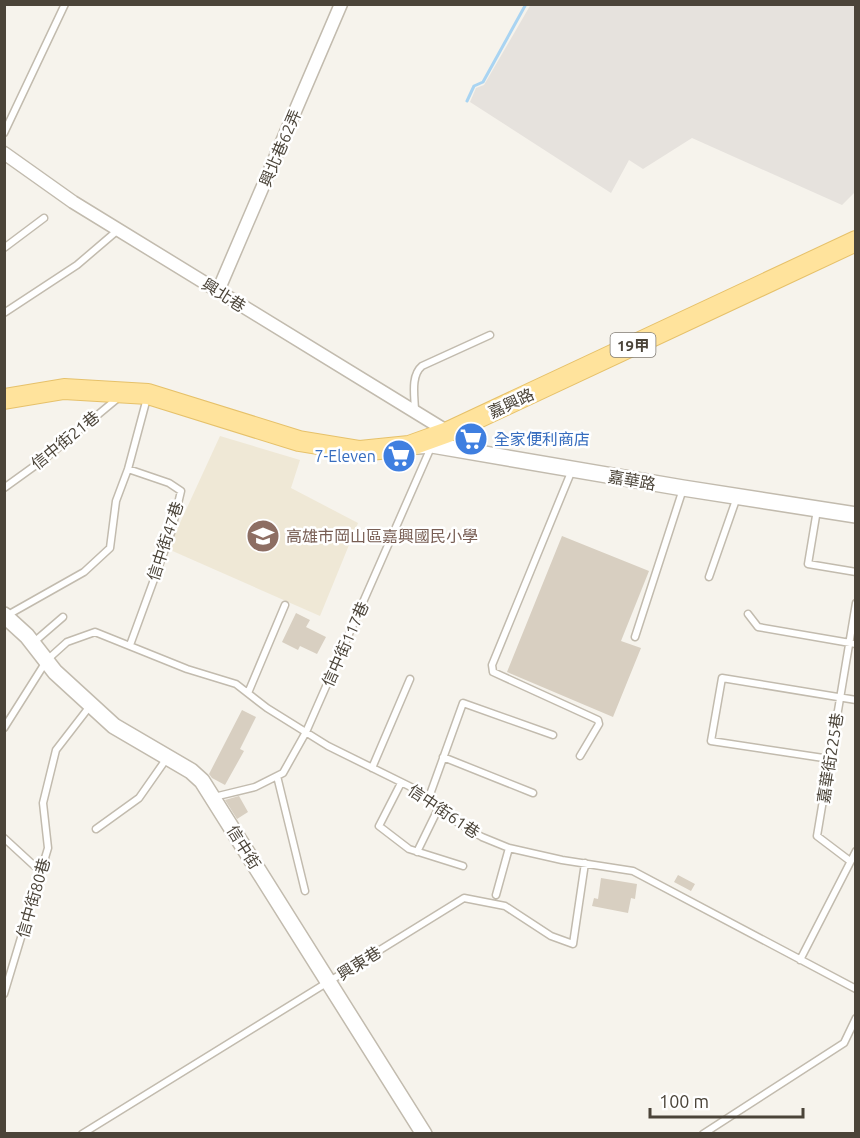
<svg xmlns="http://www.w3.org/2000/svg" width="860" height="1138" viewBox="0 0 860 1138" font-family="Ubuntu,'Noto Sans TC',sans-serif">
  <rect width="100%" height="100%" fill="#f6f3ec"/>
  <path fill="#e6e2dd" d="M531 4 855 5V192L842 205 692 138 643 169 629 160 611 193 470 102 476 88 484 85Z"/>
  <path fill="#efe8d6" d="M220 436 300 460 291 488 358 523 320 616 168 549Z"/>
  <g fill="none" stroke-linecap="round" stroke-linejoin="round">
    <path stroke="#a9d4f2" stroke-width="3" d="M467 101 474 86 483 82 526 4"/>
  </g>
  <path fill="#d8cfc1" d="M562 536 649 571 621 641 641 648 613 717 507 672Z
    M296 613 310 620 306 627 326 637 317 654 300 646 298 650 282 642Z
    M242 710 256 717 240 749 244 751 225 785 212 778 209 774Z
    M239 796 248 812 237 819 225 800Z
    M678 875 695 884 691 891 674 882Z
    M601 878 637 884 635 899 631 898 628 913 592 906 594 898 598 899Z"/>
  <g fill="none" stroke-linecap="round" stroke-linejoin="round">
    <g stroke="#c2bbae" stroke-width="9">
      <path id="service" d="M4 133 65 4
        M4 248 44 218
        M4 313 77 265 118 230
        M415 412C415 398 410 376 422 366L490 335
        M128 469 169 483 181 491 171 533 130 645
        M572 470 492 665 493 672 598 720 599 724 580 756
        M4 488 47 457 118 398
        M817 510 808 564 856 572
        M709 577 737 497
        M748 614 758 627 856 644
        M6 616 84 572 110 548 116 501 128 469 147 398
        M635 637 683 489
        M34 642 63 617
        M248 693 285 605
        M4 728 47 660 67 642 95 632 187 669 236 684 267 708 328 746 417 790 445 815 482 837 509 848 562 860 633 871 856 989
        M443 757 533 793
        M830 759 711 741 722 678 856 700
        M372 768 410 679
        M277 776 305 891
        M401 783 379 826 409 849 463 866
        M214 797 255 787 283 773 306 732 432 445
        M428 800 463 703 553 735
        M96 829 139 798 167 758
        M4 838 41 872
        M417 852 438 809
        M850 861 817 836 856 603
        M496 895 509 848
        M800 960 856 851
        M4 994 48 848 43 803 56 750 90 706
        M82 1134 464 898 505 906 551 936 573 944 585 863
        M703 1134 844 1043 856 1018"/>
    </g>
    <g stroke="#c2bbae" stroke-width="15">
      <path id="minor" d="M4 153 73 202 448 432
        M218 291 341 4"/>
    </g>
    <g stroke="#c2bbae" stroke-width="18">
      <path id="tertiary" d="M418 446 432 445 683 488 856 515
        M4 615 27 636 55 672 114 726 191 771 202 781 424 1134"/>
    </g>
    <g stroke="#e6c16a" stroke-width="22">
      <path id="primary" d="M4 399 64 389 148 394 299 441 360 451 409 446 448 432 856 241"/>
    </g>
    <use href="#service" stroke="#fff" stroke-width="6"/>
    <use href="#minor" stroke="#fff" stroke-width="12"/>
    <use href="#tertiary" stroke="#fff" stroke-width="15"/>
    <use href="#primary" stroke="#ffe39c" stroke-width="20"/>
  </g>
  <defs>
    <g id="supermarket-disc" transform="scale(1.725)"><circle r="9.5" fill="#3f7fe0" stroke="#fff"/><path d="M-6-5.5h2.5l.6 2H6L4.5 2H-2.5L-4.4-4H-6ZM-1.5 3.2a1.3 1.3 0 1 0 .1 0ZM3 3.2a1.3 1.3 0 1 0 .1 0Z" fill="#fff"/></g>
    <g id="school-disc" transform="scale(1.725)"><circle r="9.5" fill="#8d6e63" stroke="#fff"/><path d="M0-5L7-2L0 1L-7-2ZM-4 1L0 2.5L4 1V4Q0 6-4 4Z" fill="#fff"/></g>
  </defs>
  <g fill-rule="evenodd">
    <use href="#supermarket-disc" x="471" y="439"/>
    <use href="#supermarket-disc" x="399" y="456"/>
    <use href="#school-disc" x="263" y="536"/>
  </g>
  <g text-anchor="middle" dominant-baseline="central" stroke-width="5" stroke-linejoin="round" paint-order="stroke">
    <rect fill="#fff" stroke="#817c74" stroke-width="1.5" x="610.5" y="333" width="45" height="24" rx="4.5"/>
    <g font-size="15" font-weight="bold" fill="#4b4439">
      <text x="633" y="345">19甲</text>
    </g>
    <g font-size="16" fill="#4b4439" stroke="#fff">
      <text transform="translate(280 148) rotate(-67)">興北巷62弄</text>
      <text transform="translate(224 295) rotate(32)">興北巷</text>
      <text transform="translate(511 403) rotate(-25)">嘉興路</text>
      <text transform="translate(65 440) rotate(-39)">信中街21巷</text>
      <text transform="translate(632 480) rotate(10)">嘉華路</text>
      <text transform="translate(165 541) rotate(-72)">信中街47巷</text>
      <text transform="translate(345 644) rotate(-66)">信中街117巷</text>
      <text transform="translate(830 758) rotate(-81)">嘉華街225巷</text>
      <text transform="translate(444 811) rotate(34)">信中街61巷</text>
      <text transform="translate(244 847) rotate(58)">信中街</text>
      <text transform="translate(33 898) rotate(-74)">信中街80巷</text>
      <text transform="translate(359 963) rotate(-32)">興東巷</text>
    </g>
    <g font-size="16" fill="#366cbe" stroke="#fff" text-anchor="start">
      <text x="494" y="439">全家便利商店</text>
      <text x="376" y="456" text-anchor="end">7-Eleven</text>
    </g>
    <g font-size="16" fill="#785e54" stroke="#fff" text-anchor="start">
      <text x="286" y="536">高雄市岡山區嘉興國民小學</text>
    </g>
  </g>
  <rect width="860" height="1138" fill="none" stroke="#4b4439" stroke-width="12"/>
  <path d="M650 1108v9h153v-9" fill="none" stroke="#4b4439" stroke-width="3"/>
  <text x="659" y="1108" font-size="18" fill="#4b4439" stroke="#ffffff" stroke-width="4.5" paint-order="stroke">100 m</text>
</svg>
